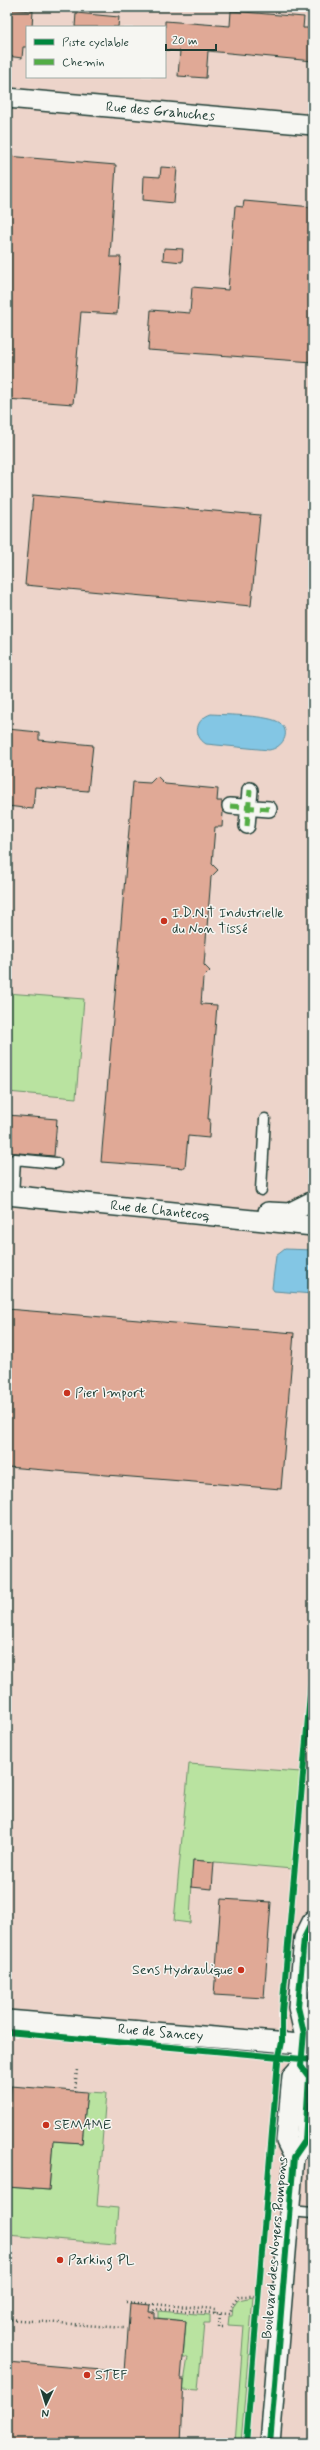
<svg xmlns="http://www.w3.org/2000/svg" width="320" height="2450" viewBox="0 0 320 2450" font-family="Mynerve,sans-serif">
  <rect width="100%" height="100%" fill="#f2e7e0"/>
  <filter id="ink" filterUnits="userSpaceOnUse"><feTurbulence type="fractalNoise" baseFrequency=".025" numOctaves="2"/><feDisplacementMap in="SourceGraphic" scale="8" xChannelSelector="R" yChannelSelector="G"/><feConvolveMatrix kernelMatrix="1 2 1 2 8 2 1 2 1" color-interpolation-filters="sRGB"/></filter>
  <g filter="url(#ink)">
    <path fill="#edd4ca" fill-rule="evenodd" d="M7 7H313V2443H7ZM27 27H165V77H27Z"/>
    <path fill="#b9e3a0" stroke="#6c906a" d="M7 993 84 999 76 1098 7 1092Z
      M189 1764 301 1772 292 1869 193 1860 190 1923 174 1921Z
      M87 2092 106 2093 97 2206 118 2208 115 2244 7 2235V2187L49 2190 53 2141 82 2143Z
      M253 2297 241 2443H235L244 2326 228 2325 229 2316H232L233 2307 238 2300Z
      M158 2311 210 2315V2323H204L198 2390 183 2389 188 2357H183L186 2321 158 2318Z"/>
    <path fill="#83c6e4" stroke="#5b8f9e" d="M211 714C226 715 270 715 280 723 292 733 282 748 269 750L206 744C192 735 196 719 211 714Z
      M285 1249 313 1250V1294L274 1291 272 1288 276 1256Z"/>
    <path fill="#e0a996" stroke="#1f3d34" d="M7 9 33 11 32 27H27V47H23L22 58 7 56Z
      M231 11 304 17 303 28H313V61L208 51 206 78 178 76 180 51 165 50V21L230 26Z
      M76 13 119 17 118 27H75Z
      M7 156 116 165 110 257H121L117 314 81 312 73 404 7 399Z
      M161 167 177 168 174 203 143 200 144 176 160 177Z
      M244 201 313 207V362L148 350 151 310 190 313 192 287 228 290 235 206 243 207Z
      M164 248 183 249 182 262 163 260Z
      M33 495 260 515 251 606 25 585Z
      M7 729 39 732V740L93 745 88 791 35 787 33 809 7 806Z
      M157 776 165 784 218 789 217 801H222L223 812 222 827H215L212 864 218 870 211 877 204 965 210 971 203 978 201 1004 217 1005 208 1119H210L209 1138 188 1136 185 1168 101 1162 133 782 150 783Z
      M7 1115 57 1119 54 1156 7 1152Z
      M7 1309 294 1333 281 1489 7 1467Z
      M193 1860 214 1862 212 1889 191 1887Z
      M221 1899 271 1902 264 1998 214 1995Z
      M11 2086 87 2092 82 2143 53 2141 49 2190 7 2187V2143Z
      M130 2303 150 2305 149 2312H154V2318L186 2321 181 2379H184L181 2443H7V2362L125 2372Z"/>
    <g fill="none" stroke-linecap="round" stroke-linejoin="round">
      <g stroke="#1f3d34" stroke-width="13">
        <path id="service" d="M261 1190 265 1119
          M13 1196 15 1159 56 1163
          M290 2211 313 2213"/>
      </g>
      <g stroke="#1f3d34" stroke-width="18">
        <path id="pedestrian" d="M230 806 269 809
          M247 826 250 790"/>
      </g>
      <g stroke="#1f3d34" stroke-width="22">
        <g id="minor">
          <path id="s1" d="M7 98 313 125"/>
          <path id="s2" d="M7 1195 313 1226"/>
          <path d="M268 1212 289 1213 313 1201"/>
          <path id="s3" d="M7 2020 313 2045"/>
          <path d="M294 2157 286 2141 292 2076 301 2066"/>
          <path d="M270 2443 294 2157 305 2141 309 2077 301 2066 304 2033 298 2007 304 1938 313 1920"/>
        </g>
      </g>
      <path stroke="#1f3d34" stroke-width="2.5" stroke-dasharray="1 3" stroke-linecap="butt" d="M75 2091 77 2069
        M126 2302 215 2309V2314
        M220 2314 219 2327H224
        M149 2317 155 2309 230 2314 233 2304 239 2296H259
        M7 2319 124 2328"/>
      <use href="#service" stroke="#f6f6f2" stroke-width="10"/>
      <use href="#pedestrian" stroke="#f6f6f2" stroke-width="15"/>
      <use href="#minor" stroke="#f6f6f2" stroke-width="19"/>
      <path stroke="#52ad45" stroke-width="5" stroke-dasharray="10 5" stroke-linecap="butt" d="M230 806 269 809
        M247 826 250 790"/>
      <g stroke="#f6f6f2" stroke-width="8">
        <path id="cycleway" d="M7 2032 313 2060
          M246 2443 278 2061 282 2042V2012L313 1661
          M270 2443 294 2157 305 2141 309 2077 301 2066 304 2033 298 2007 304 1938 313 1920"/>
      </g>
      <use href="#cycleway" stroke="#00873e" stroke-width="6"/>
    </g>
  </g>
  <g fill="#c8321e" stroke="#f6f6f2" stroke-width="1.5">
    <circle cx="164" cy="921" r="4"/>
    <circle cx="67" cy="1393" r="4"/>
    <circle cx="241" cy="1970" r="4"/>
    <circle cx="46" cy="2125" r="4"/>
    <circle cx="60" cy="2260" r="4"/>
    <circle cx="87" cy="2375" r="4"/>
  </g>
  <g text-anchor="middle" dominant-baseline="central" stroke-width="3" stroke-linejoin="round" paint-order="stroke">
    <g font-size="14" fill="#1f3d34" stroke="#f6f6f2">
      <text stroke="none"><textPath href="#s1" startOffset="154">Rue des Grahuches</textPath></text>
      <text stroke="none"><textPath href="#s2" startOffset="154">Rue de Chantecoq</textPath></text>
      <text stroke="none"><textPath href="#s3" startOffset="154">Rue de Sancey</textPath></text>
      <text transform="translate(275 2248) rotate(-85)">Boulevard des Noyers Pompons</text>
    </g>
    <g font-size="14" fill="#1f3d34" stroke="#f6f6f2" text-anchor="start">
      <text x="172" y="913">I.D.N.T Industrielle<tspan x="172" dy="16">du Non Tissé</tspan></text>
      <text x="75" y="1393">Pier Import</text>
      <text x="233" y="1970" text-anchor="end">Sens Hydraulique</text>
      <text x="54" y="2125">SEMAME</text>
      <text x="68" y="2260">Parking PL</text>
      <text x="95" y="2375">STEF</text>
    </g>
  </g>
  <rect width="320" height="2450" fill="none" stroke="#f6f6f2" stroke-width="24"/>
  <rect x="12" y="12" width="296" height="2426" fill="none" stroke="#1f3d34" stroke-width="1.5" filter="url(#ink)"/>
  <rect x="26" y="26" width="140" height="52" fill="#f6f6f2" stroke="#a0aca6"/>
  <rect x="34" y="39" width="20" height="6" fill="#00873e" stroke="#a0aca6"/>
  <text x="62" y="46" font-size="12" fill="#1f3d34">Piste cyclable</text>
  <rect x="34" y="59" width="20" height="6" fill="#52ad45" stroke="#a0aca6"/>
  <text x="62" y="66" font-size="12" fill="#1f3d34">Chemin</text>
  <g transform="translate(46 2404) rotate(184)" stroke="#f6f6f2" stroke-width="3" paint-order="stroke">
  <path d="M0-3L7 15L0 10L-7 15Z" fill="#1f3d34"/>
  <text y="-6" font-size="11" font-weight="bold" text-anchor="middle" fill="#1f3d34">N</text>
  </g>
  <path d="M166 44v6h50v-6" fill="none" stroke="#1f3d34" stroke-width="2"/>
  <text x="172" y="44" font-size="12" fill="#1f3d34" stroke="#f6f6f2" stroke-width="3" paint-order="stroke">20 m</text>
</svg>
